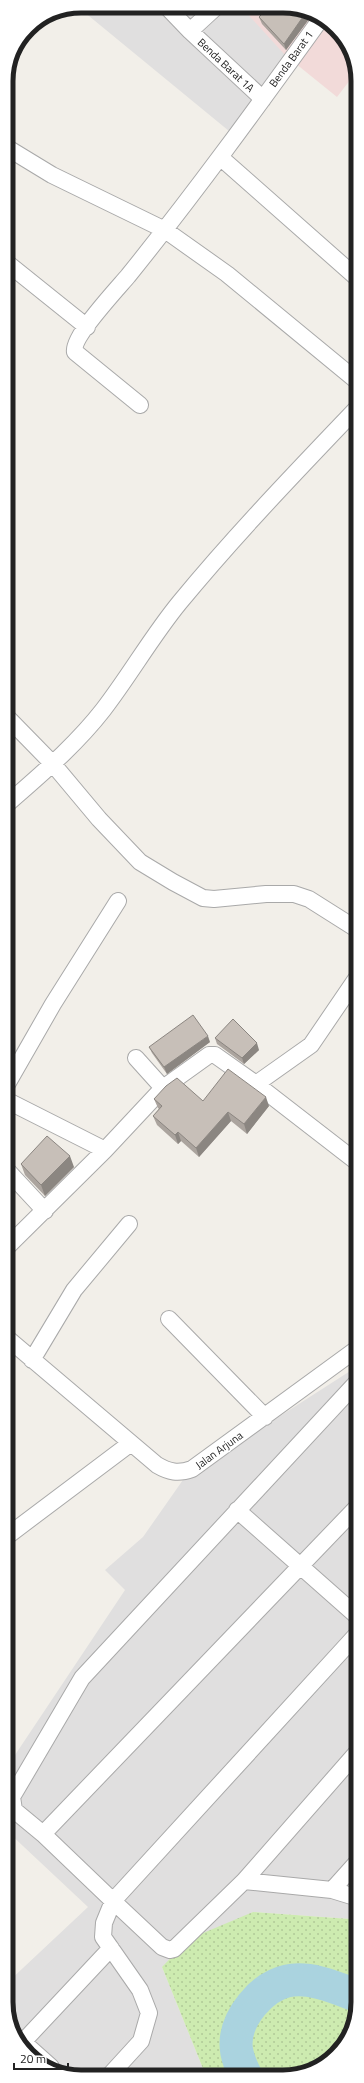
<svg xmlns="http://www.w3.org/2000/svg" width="364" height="2083" viewBox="0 0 364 2083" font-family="'Titillium Web',sans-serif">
  <defs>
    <pattern id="grass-dots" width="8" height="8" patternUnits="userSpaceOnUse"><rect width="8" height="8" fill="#cdebb0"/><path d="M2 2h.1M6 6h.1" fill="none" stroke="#b0c997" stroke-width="1.8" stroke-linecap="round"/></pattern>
  </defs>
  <rect width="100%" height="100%" fill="#f2efe9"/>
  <path fill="#e0dfdf" d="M78 7 302 8 314 16 229 131Z
    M358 1366V1922L350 1919 253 1912 162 1967 206 2076H66L25 2052 7 2012V1983L88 1907 7 1831V1767L125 1590 105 1570 143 1537 185 1477Z"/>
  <path fill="#f2dad9" d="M242 8H302L340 32 357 71 337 97 285 55Z"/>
  <path fill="url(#grass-dots)" d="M253 1912 350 1919 358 1922V2003L339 2052 293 2076H206L162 1967 189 1939Z"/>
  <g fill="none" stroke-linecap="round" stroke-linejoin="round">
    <path stroke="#aad3df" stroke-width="33" d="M246 2076C241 2066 236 2056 236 2044 236 2018 261 1987 287 1981 310 1976 337 1988 358 1996"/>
    <g stroke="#a9a9a9" stroke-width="18">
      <path id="street" d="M167 7 190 31 263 99
        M190 31 215 8
        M6 147 52 175 165 230 227 274 357 381
        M220 157 357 278
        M6 262 87 327
        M140 405 75 352C71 338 117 289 128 276 195 193 258 106 320 20
        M358 638V645
        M6 716 53 764 99 819 140 862 173 882 203 898 214 899 266 894H294L309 899 358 930
        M6 805C40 775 75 746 103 710 130 675 152 636 180 602 236 534 297 471 357 408
        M136 1058 163 1088
        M256 1084 311 1045 358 976
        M6 1086 53 1004 118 901
        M6 1100 105 1150
        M6 1169 45 1211
        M6 1248 105 1150 163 1088 209 1055H215L256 1084 358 1163
        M169 1319 265 1417
        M6 1337 157 1465C169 1472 178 1474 192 1469L358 1348
        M32 1360 74 1290 129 1224
        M358 1381 82 1678 12 1797 14 1810 43 1834 358 1506
        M237 1510 358 1617
        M6 1537 131 1443
        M43 1834 113 1901 358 1633
        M244 1881 332 1890 358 1898
        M332 1890 358 1861
        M23 2042 51 2067
        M21 2044 111 1948
        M109 2076 141 2041 149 2013 140 1990 103 1937 104 1923 113 1901 162 1947 170 1950 174 1949 244 1881 358 1751"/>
    </g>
    <use href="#street" stroke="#fff" stroke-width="16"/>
  </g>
  <path fill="#aba49e" d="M312 15 286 50 262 24 259 17Z
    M215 1038 259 1050 244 1064 217 1044Z
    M210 1042 167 1074 152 1053 149 1047Z
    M154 1099 203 1101 269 1106 247 1134 231 1121 199 1157 181 1141 178 1144 157 1125 153 1116 159 1109 158 1108Z
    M21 1164 74 1167 45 1196 25 1175Z"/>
  <path fill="#8b8681" d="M307 11 311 14 312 15 286 50 284 44Z
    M208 1036 210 1042 167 1074 164 1067Z
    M257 1043 259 1050 244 1064 242 1058Z
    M266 1097 269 1106 247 1134 244 1124Z
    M228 1112 231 1121 199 1157 196 1148Z
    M178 1132 181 1141 178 1144 175 1135Z
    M70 1156 74 1167 45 1196 41 1185Z"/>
  <path fill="#c7bfb8" stroke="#8b8681" d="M268 8H302L307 11 284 44 259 17Z
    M193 1015 208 1036 164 1067 149 1047Z
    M233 1019 257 1043 242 1058 215 1038Z
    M228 1069 266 1097 244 1124 228 1112 196 1148 178 1132 175 1135 153 1116 162 1106 154 1099 166 1086 177 1078 203 1101Z
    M47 1136 70 1156 41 1185 21 1164Z"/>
  <g text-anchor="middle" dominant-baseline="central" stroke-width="3" stroke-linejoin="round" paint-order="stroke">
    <g font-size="11" fill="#222" stroke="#fff">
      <text transform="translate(291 59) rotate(-54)">Benda Barat 1</text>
      <text transform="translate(226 65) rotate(43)">Benda Barat 1A</text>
      <text transform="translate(219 1450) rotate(-36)">Jalan Arjuna</text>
    </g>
  </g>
  <path d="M0 0H364V2083H0ZM81 13H283A68 68 0 0 1 351 81V2002A68 68 0 0 1 283 2070H81A68 68 0 0 1 13 2002V81A68 68 0 0 1 81 13Z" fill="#fff" fill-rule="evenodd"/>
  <path fill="none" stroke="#222" stroke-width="5" d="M81 13H283A68 68 0 0 1 351 81V2002A68 68 0 0 1 283 2070H81A68 68 0 0 1 13 2002V81A68 68 0 0 1 81 13Z"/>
  <path d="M14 2063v6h54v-6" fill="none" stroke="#222222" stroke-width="2"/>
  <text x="20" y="2063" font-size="12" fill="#222222" stroke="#ffffff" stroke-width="3" paint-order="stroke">20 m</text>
</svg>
